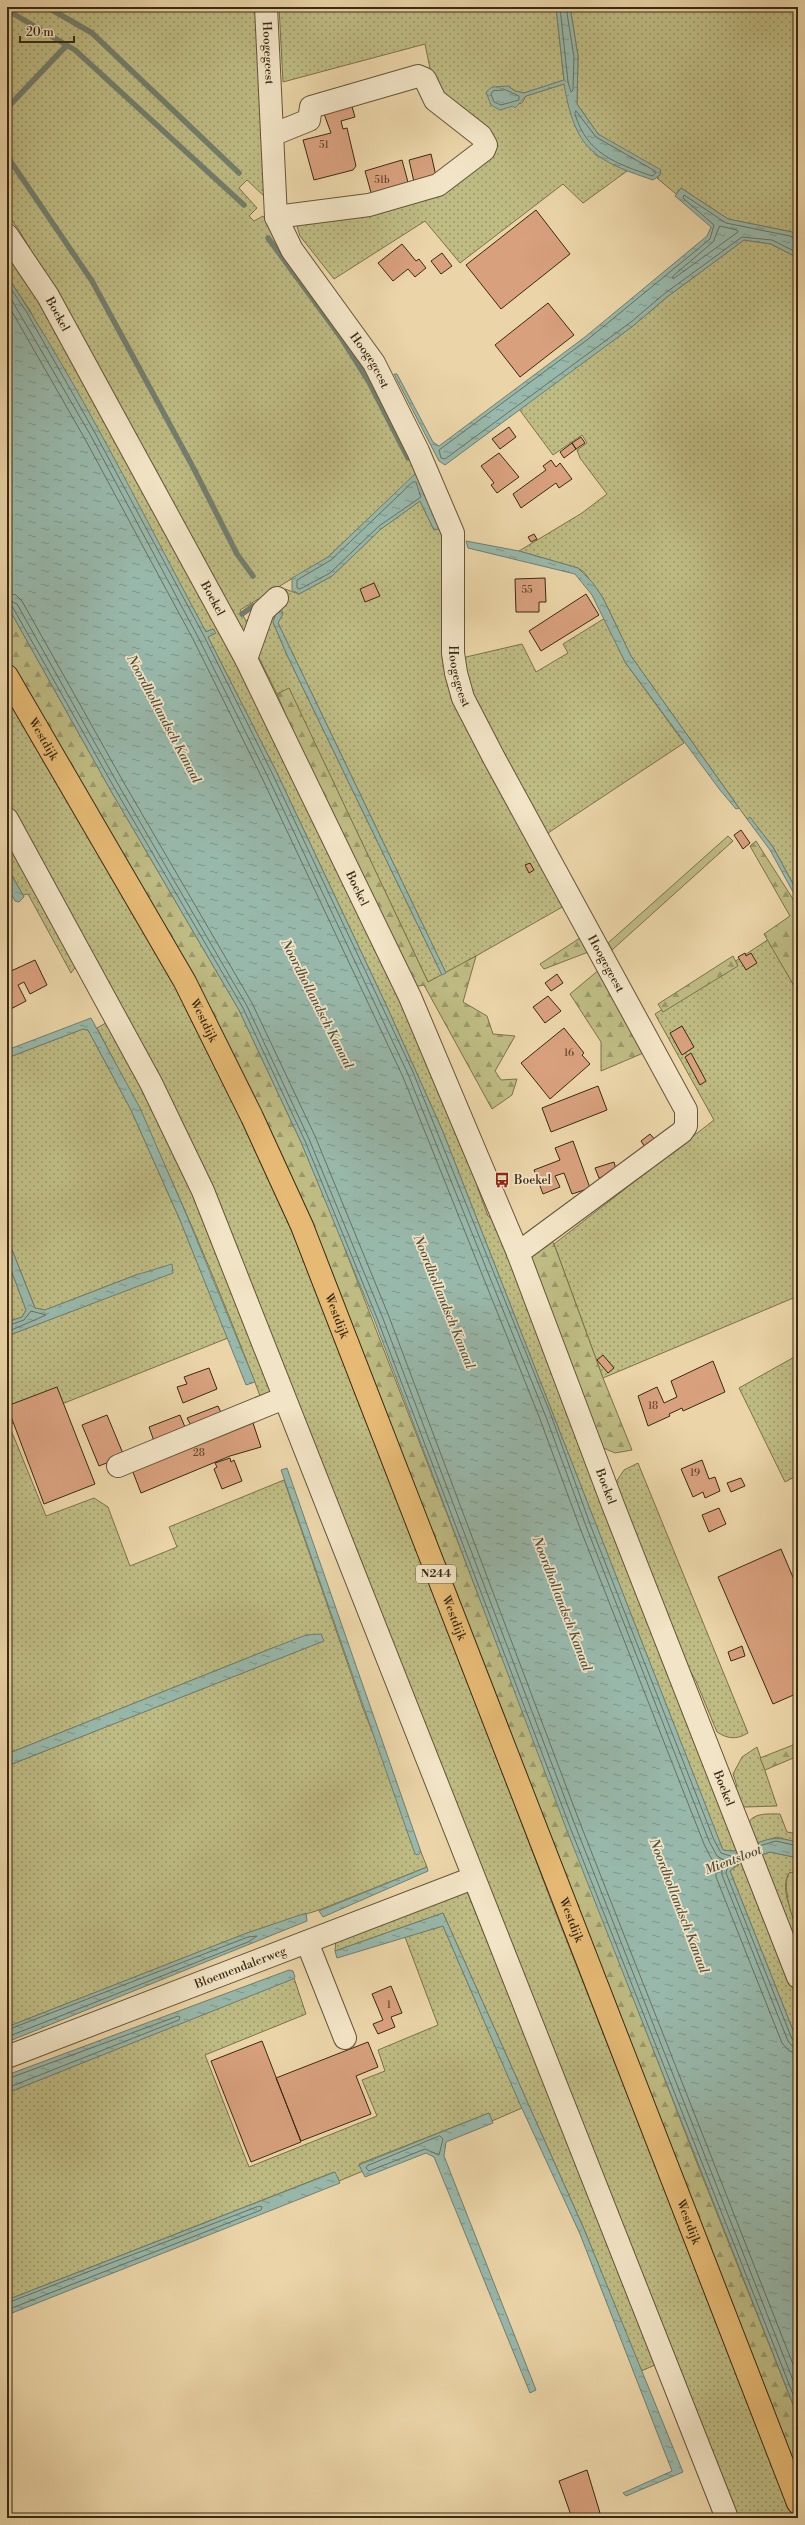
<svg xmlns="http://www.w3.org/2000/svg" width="805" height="2525" viewBox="0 0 805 2525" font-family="'Libre Bodoni',serif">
  <defs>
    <pattern id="grass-dots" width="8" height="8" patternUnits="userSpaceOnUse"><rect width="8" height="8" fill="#bebb83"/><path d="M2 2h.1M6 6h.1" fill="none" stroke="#9b986a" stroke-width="1.8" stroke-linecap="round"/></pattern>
    <pattern id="forest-firs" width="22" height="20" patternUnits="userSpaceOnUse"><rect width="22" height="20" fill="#bebb83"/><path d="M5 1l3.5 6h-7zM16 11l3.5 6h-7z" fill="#9b986a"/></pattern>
    <pattern id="water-ripples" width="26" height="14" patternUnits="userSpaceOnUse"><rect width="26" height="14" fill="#98b8ab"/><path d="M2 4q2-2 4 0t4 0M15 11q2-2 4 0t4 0" fill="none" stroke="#7d968a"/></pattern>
  </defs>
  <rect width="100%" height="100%" fill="#ebd5a8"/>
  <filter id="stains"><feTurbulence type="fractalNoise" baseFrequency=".005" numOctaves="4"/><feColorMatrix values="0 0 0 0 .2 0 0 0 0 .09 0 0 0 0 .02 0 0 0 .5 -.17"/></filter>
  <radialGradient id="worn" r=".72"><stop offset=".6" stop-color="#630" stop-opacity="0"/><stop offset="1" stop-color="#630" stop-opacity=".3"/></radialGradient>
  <path fill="url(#grass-dots)" stroke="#7c724b" d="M7 7H262L265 197 247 180 239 188 257 208 249 216 254 221 263 216 279 242 346 332 447 532 446 644 564 906 446 973 278 623 283 612 276 614 273 622 287 655 442 975 428 982 289 689 277 694 255 650 278 593 285 589 299 594 332 576 381 529 420 501 434 530 417 473 328 557 240 610 246 621 253 615 245 638 157 472 19 230 7 214Z
    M279 7H556L564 80 524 93 515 91 508 86 513 105 522 103 526 96 564 84 596 155 627 171 583 203 563 184 460 263 425 221 334 279 300 236 296 223 491 155 433 83 425 44 283 82Z
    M570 7H798V237L792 232 728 219 681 188 676 194 657 178 660 175 598 134 577 104 578 56Z
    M744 240 771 244 798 258V893L773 847 750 818 747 819 631 656 603 598 584 572 578 568 519 551 582 513 607 494 580 458 577 450 587 443 582 435 553 455 519 409 633 326 667 297Z
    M7 249 32 286 219 624 420 1044 480 1183 477 1186 488 1216 495 1220 739 1851 735 1852 723 1850 718 1838 443 1132 388 1009 276 771 208 637 215 633 213 629 206 632 29 309 7 276Z
    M605 618 625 662 684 743 545 835 479 712 460 664 466 657 522 644 536 672 568 653 563 644Z
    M7 693 157 951 257 1145 374 1435 555 1911 794 2518H739L626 2245 341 1527 76 931 7 804Z
    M7 837 76 966 71 973 28 894 23 895 7 867Z
    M769 939 798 993V1296L603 1378 554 1244 714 1120 655 1014Z
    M111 1020 167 1128 273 1388 272 1396 262 1401C214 1274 161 1148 97 1028Z
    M83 1029 88 1030 131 1110 180 1220 228 1338 9 1425 46 1516 94 1498 108 1507 130 1566 177 1547 169 1527 284 1480 364 1711 427 1867 319 1910 247 1933 7 2027V1766L323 1641 275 1647 7 1754V1336L173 1272 136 1275 45 1310 35 1308 7 1237V1058Z
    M7 1259 26 1310 22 1317 7 1322Z
    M798 1355V1475L785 1482 739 1388Z
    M638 1463 748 1733C736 1740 728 1739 717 1732L696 1681 681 1655 616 1482 624 1470Z
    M757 1747 777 1806 745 1807 742 1805 732 1787 737 1786 733 1774 742 1757Z
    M780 1814 787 1832 798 1834V1843L777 1837 754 1844 747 1825C753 1812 768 1814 780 1814Z
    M770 1852 798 1858V1873H789C778 1891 796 1916 798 1934 799 1941 798 1949 798 1956L759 1856Z
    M743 1861 798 2001V2043L730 1871Z
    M466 1889 610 2247 655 2365 641 2371 584 2229 443 1913 335 1951 336 1938Z
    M443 1926 522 2108 492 2121 489 2113 359 2164 363 2171 339 2181 334 2172 7 2300V2093L294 1978 306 2014 205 2055 249 2167 377 2116 362 2080 385 2071 378 2050 438 2025 405 1937Z"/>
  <path fill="url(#forest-firs)" stroke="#7c724b" d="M7 605 111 791 239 1010 301 1142 335 1223 697 2163 798 2417V2478L307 1219 78 777 7 657Z
    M289 688 428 982 476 956 463 1002 487 1016 493 1034 515 1036 495 1071 501 1080 517 1079 512 1095 492 1109 424 985 414 987 308 769 277 694Z
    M728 836 733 841 612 950 608 943Z
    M756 841 798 907V993L764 934 790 916 750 846Z
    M583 936 591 951 544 969 540 964Z
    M733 956 738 966 663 1012 658 1004Z
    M600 969 648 1051 601 1071V1042L570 994Z
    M549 1236 554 1244 603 1378 632 1450 615 1453 599 1446 530 1258Z
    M798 1743V1756L765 1770 760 1758Z
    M795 1872 798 1873V1933C793 1919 781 1887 789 1873Z"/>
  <path fill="url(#water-ripples)" stroke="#727f6e" d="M556 7H570L578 56 577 104 598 134 661 170 660 175 653 180C593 160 575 149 564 84L526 96 515 108 513 106 500 110 491 105 486 92 492 87 508 86 515 91 524 93 564 80Z
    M681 188 728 219 792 232 798 237V258L771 244 744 240 667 297 633 326 445 465 439 461 394 374H397L433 442 439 446 585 337 707 236 711 227 675 196Z
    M7 276C82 389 142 513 206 632L213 629 216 633 208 637 276 771 388 1009 443 1132 723 1850C754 1856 759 1828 798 1843V1858L770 1852 740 1862 730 1871 798 2043V2417L566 1828 374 1319 301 1142 239 1010 111 791 7 605Z
    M417 472 439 529 434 530 420 501 381 529 332 576 299 594 292 590V578L328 557Z
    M466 541 519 551 578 568 593 583 603 598 631 656 739 808 736 809 720 790 625 662 592 595 575 574 468 548Z
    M281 611 283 614 278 623 446 973 442 975 287 655 273 622 276 614Z
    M750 817 773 847 798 893V901L770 850 747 819Z
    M7 867 24 897 19 902 15 901 7 886Z
    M91 1018 140 1108 187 1216 255 1382 246 1385 180 1220 131 1110 88 1030 83 1029 7 1058V1050Z
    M7 1237 35 1308 45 1310 136 1275 172 1264 173 1273 7 1336V1322L22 1317 26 1310 7 1259Z
    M287 1468 421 1852 418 1855 415 1854 281 1470Z
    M321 1634 324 1641 7 1766V1754L275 1647 306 1635Z
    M427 1867 428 1871 323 1917 319 1911Z
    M306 1913 307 1921 7 2042V2027L247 1933Z
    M443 1913 584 2229 683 2472 626 2496 623 2493 672 2471 580 2234 519 2102 443 1926 337 1958 335 1951Z
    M289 1970 293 1971 295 1977 293 1979 7 2093V2075Z
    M489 2113 493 2123 446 2142 444 2156 536 2390 530 2393 434 2157 426 2153 365 2177 359 2165Z
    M335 2172 340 2183 7 2315V2300Z"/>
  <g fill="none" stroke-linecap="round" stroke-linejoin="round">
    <path stroke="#69715f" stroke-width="1" d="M560 7 568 82 571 92 573 90 574 57 566 7
      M506 90 519 96V100L501 105 494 102 491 94 493 91Z
      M576 111 596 137 655 171V174L652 176C615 163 587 154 575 114Z
      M720 226 737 230 738 232 673 279V276L713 242Z
      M798 240 790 236 726 223 684 195 683 198 714 225 710 239 587 340 439 450 441 458 445 459 631 322 664 294 742 237 772 240 798 253
      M7 283 26 311 95 433 204 636 272 773 413 1072 551 1415 590 1524 714 1840 721 1853 737 1858 727 1869 726 1873 792 2039 798 2042
      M7 292 91 436 199 639 267 775 408 1074 546 1417 586 1526 709 1841 717 1856 726 1861 722 1869V1875L788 2041 792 2046 798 2047
      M7 303 85 439 194 641 262 778 403 1077 540 1419 580 1528 704 1844 711 1858 716 1864V1877L782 2043 789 2051 798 2053
      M413 482H416L421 497 379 526 330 573 300 589 297 588V580L331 560Z
      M7 593 16 595 22 601 124 783 252 1003 315 1136 388 1314 580 1823 798 2377
      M7 599 17 604 119 786 247 1006 309 1139 382 1316 575 1825 798 2393
      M7 604 12 606 115 789 243 1008 305 1141 377 1318 570 1827 798 2407
      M7 1326 24 1320 31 1311 46 1315 7 1332
      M759 1846 776 1841 798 1846
      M7 2030 248 1937 257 1936 248 1942 7 2037
      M7 2079 178 2016 180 2017 179 2020 7 2088
      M440 2136 443 2139 439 2155 425 2149 369 2171 366 2168 367 2166Z
      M7 2303 259 2206 262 2207 261 2210 7 2310"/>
    <path stroke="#727f6e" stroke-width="5.5" d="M47 7 92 33 239 173
      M7 10 75 50 244 205
      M7 108 67 45
      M7 156 92 281 194 469 237 554 253 576
      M268 238 340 336 369 382 408 458
      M242 614 253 606"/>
  </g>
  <path fill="#d8a07d" stroke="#3a2a13" d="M351 103 355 117 341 121 343 129 347 128 356 166 353 170 314 180 303 140 331 133 323 111Z
    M431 154 436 176 414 182 409 160Z
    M402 160 409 186 372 196 365 171Z
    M536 210 570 254 501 309 466 265Z
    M402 244 416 261 419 259 426 268 415 277 408 269 393 281 378 263Z
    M442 253 452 266 441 274 431 261Z
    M548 303 574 335 520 377 495 345Z
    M509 427 516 437 500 449 492 439Z
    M581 437 585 443 576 449 572 443Z
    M572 443 576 449 564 458 560 452Z
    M499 453 519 477 497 493 491 485 494 483 481 466Z
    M551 460 556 467 560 463 572 479 559 488 556 483 521 508 513 494 546 470 543 466Z
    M534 534 537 539 531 542 528 537Z
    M545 578 546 602H539V612H516L515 579Z
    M374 583 380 596 365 602 360 589Z
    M586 594 599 615 541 651 529 631Z
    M741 830 750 843 743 849 734 835Z
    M530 863 534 870 529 873 525 865Z
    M745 953 746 956 751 953 757 963 746 970 738 957Z
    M35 960 47 985 30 994 24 982 18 985 26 1001 7 1011V968L11 971Z
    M557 974 563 983 551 991 545 983Z
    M548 996 561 1011 545 1023 533 1007Z
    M682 1026 694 1047 682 1055 670 1033Z
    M564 1028 584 1053 582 1055 590 1064 550 1099 521 1063Z
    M691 1053 706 1081 700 1085 685 1057Z
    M598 1086 607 1110 551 1132 542 1108Z
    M650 1134 657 1142 647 1150 641 1141Z
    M573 1141 590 1188 572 1194 564 1173 555 1176 560 1187 543 1194 534 1170 560 1160 555 1148Z
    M614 1162 617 1173 599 1178 595 1168Z
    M603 1355 614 1368 608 1373 597 1360Z
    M713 1361 725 1392 683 1411 682 1408 669 1414 670 1416 648 1426 638 1396 657 1387 664 1403 677 1397 671 1381Z
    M209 1368 217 1389 183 1403 177 1387 187 1384 184 1377Z
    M57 1387 95 1484 44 1504 7 1406Z
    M218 1406 223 1417 193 1429 187 1418Z
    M107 1415 124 1456 99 1466 82 1425Z
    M180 1415 187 1432 155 1444 149 1427Z
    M252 1420 261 1447 230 1456 141 1493 131 1467Z
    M230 1458 231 1462 234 1460 242 1481 222 1489 214 1469 217 1467 215 1463Z
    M702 1460 709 1479 715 1477 720 1491 705 1498 703 1492 693 1497 681 1469Z
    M741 1478 745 1486 731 1492 727 1483Z
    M719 1508 726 1524 709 1532 702 1515Z
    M781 1549 798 1589V1693L773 1704 718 1577Z
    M742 1646 745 1656 731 1661 728 1652Z
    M391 1986 402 2013 391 2017 395 2027 378 2034 373 2024 383 2020 372 1994Z
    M262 2041 301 2142 251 2162 211 2061Z
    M368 2042 378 2067 356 2076 371 2114 301 2141 276 2078Z
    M587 2470 600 2513 586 2518H572L559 2481Z"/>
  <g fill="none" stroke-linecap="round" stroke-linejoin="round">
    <g stroke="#665538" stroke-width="24">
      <g id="minor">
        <path id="s1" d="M266 7 276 217 292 250 374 363 418 451 453 533V653L456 673 463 698 494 758 686 1110V1126L682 1132 518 1253"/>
        <path d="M272 135 309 120 311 107 418 76 425 79 435 100 481 136 486 145 484 150 438 185 369 205 276 217"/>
        <path id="s2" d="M7 235 48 296 246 659 410 997 518 1253 613 1505 798 1977"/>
        <path d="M246 659 263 611 277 598"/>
        <path d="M7 819 151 1083 203 1191 727 2518"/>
        <path d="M118 1466 284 1398"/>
        <path d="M307 1942 345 2038"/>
        <path id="s3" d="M7 2057 473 1878"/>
      </g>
    </g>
    <g stroke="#3a2a13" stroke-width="24">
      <g id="major">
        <path id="s4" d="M7 676 185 982 252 1117 302 1226 798 2503"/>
      </g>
    </g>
    <use href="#minor" stroke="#f2e4c6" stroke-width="22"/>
    <use href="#major" stroke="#e6ba74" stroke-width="22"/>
  </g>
  <defs>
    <g id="bus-bare" transform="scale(1.2)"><path d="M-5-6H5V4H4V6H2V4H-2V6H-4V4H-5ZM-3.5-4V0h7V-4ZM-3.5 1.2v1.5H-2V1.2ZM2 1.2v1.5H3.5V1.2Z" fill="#8f2418" stroke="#f2e4c6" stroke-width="2.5" paint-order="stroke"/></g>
  </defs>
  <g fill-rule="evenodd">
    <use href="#bus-bare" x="502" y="1180"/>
  </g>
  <g text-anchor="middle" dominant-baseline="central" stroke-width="3.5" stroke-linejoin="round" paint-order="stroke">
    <g font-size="10" fill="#62482e">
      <text x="324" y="145">51</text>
      <text x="382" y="180">51b</text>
      <text x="527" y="590">55</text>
      <text x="569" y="1053">16</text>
      <text x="653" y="1406">18</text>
      <text x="199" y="1453">28</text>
      <text x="695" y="1473">19</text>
      <text x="389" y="2005">1</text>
    </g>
    <rect fill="#f2e4c6" stroke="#716249" stroke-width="1" x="416" y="1565" width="40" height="18" rx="3"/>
    <g font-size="11" font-weight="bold" fill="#3a2a13">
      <text x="436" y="1574">N244</text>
    </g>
    <g font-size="12" fill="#3a2a13" stroke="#f2e4c6">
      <text stroke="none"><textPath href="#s1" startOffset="46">Hoogegeest</textPath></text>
      <text stroke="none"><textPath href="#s2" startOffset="94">Boekel</textPath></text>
      <text stroke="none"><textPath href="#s1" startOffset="382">Hoogegeest</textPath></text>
      <text stroke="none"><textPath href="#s2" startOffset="418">Boekel</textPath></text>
      <text stroke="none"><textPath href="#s1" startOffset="718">Hoogegeest</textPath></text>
      <text stroke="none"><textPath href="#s4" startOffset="73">Westdijk</textPath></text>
      <text stroke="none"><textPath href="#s2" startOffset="742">Boekel</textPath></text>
      <text stroke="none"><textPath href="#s1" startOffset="1042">Hoogegeest</textPath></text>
      <text stroke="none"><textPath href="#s4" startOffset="397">Westdijk</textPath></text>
      <text stroke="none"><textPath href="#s4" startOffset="721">Westdijk</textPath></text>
      <text stroke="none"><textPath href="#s2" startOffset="1390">Boekel</textPath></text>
      <text stroke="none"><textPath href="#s4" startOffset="1045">Westdijk</textPath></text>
      <text stroke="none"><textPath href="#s2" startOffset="1714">Boekel</textPath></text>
      <text stroke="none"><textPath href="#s4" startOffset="1369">Westdijk</textPath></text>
      <text stroke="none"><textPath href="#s3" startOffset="250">Bloemendalerweg</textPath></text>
      <text stroke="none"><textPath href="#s4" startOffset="1693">Westdijk</textPath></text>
    </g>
    <g font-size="12" fill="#3a2a13" stroke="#f2e4c6" text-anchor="start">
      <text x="514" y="1180">Boekel</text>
    </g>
    <g font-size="13" font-style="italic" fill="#524e39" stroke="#f2e4c6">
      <text transform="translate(164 719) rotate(62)">Noordhollandsch Kanaal</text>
      <text transform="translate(317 1004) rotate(63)">Noordhollandsch Kanaal</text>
      <text transform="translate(444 1302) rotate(68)">Noordhollandsch Kanaal</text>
      <text transform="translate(562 1604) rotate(69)">Noordhollandsch Kanaal</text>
      <text transform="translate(733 1860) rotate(-21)">Mientsloot</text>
      <text transform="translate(679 1906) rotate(69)">Noordhollandsch Kanaal</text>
    </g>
  </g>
  <rect width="805" height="2525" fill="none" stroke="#ebd5a8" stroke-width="24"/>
  <rect x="8" y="8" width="789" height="2509" fill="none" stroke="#3a2a13" stroke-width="2"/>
  <rect x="12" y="12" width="781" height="2501" fill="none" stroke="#3a2a13"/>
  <path d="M20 36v6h54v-6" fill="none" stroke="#3a2a13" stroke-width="2"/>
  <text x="26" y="36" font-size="12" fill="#3a2a13" stroke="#f2e4c6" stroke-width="3" paint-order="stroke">20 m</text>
  <rect width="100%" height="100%" filter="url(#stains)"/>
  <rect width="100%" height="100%" fill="url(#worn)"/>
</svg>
